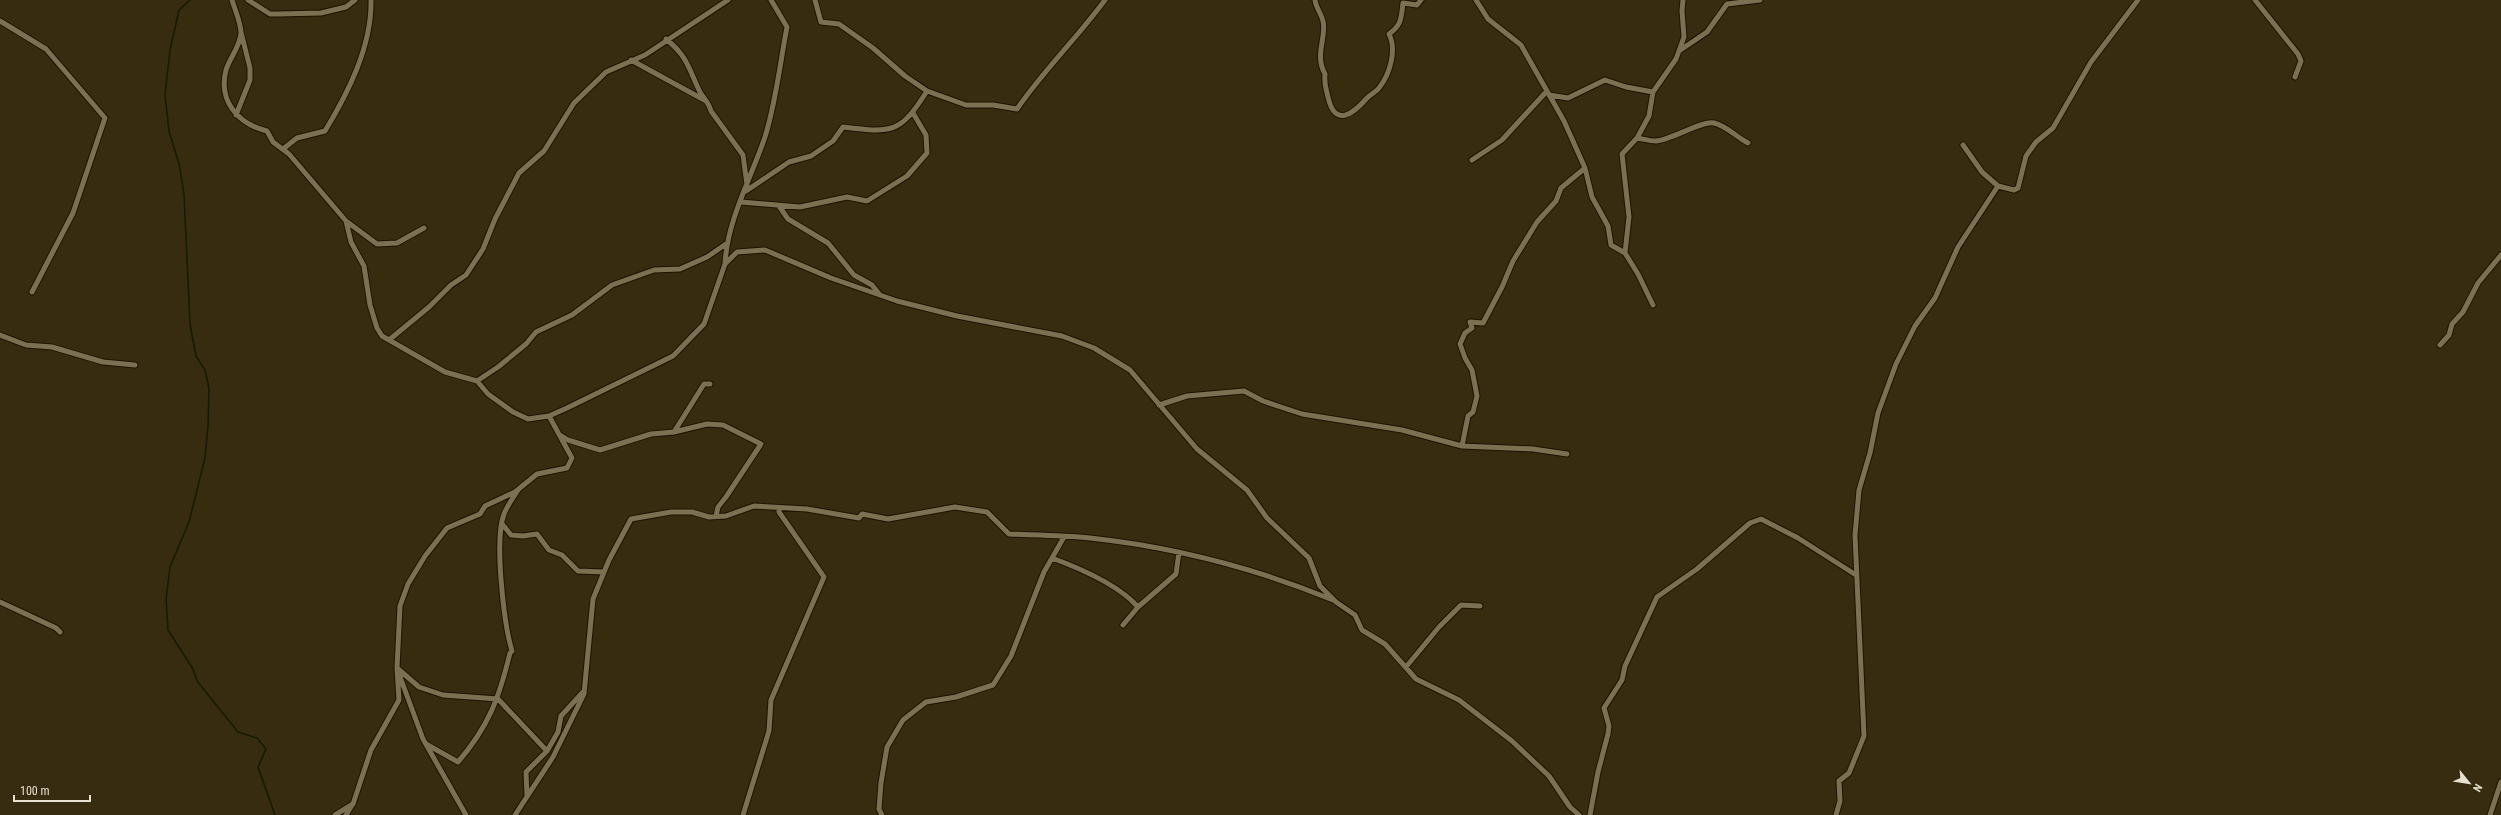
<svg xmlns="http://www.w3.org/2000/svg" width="2501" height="815" viewBox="0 0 2501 815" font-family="'Roboto Condensed',sans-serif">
  <rect width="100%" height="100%" fill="#372b10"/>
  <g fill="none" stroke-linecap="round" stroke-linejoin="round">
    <path stroke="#131b02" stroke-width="1.5" d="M190 0 179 10 170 50 165 95 169 131 179 164 184 194 190 324 196 356 205 370 209 388 208 426 205 458 189 522 170 567 166 599 168 630 193 669 197 681 238 732 257 738 266 749 258 767 275 815"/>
    <g stroke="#1e1300" stroke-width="7">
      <path id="minor" d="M232 0C235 10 241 23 241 33 240 47 230 57 226 70 218 101 238 124 267 131L273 142 289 154 346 221 377 244 397 243 424 228
        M248 0 270 14H278L321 13 346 7 355 0
        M771 0 787 27C780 63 776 102 765 137 751 178 727 221 725 264L737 252 765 250 831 278 897 301 957 316 1062 336 1094 348 1130 370 1197 449 1247 490 1267 518 1309 558 1320 586 1336 602 1355 615 1362 630 1385 644 1416 679 1459 700 1512 741 1549 776 1570 807 1579 815
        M815 0 821 22 839 24 873 48 905 76 927 91 966 105H993L1017 109C1044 70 1077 38 1105 0
        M1315 0C1316 8 1321 13 1323 21 1327 37 1314 55 1325 74 1324 86 1326 87 1328 97 1335 129 1354 113 1367 98 1371 94 1376 92 1379 88 1390 74 1397 50 1389 34 1402 25 1401 18 1403 3L1417 5 1421 0
        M1476 0 1488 19 1521 45 1564 121 1585 168 1592 197 1608 226 1611 245 1625 253 1638 274 1653 305
        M2255 0 2298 54 2301 61 2295 77
        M0 21 46 49 105 118 73 213 32 292
        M666 39C689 58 688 68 700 92 704 99 709 103 711 111L743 155 747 185
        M1679 51 1707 32 1727 4 1760 0
        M631 60 706 101
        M1549 95 1568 98 1605 80 1626 87 1653 92
        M236 115 250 80V68L241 32
        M1637 138C1643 139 1650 141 1656 141 1672 140 1702 120 1714 123 1727 126 1736 137 1748 143
        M283 149 297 138 325 131C348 93 372 46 371 0
        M1472 160 1502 140 1546 92
        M1998 186 2014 190 2018 188 2026 156 2036 142 2053 128 2091 62 2138 0
        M746 191 789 162 811 156 833 141 843 127C892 133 900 134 927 91
        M741 202 800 207 847 197 867 201 907 176 927 153 926 135 913 113
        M779 206 788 219 828 243 854 275 872 285 880 295
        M346 221 351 242 364 266 370 305 377 328 382 336 445 372 477 381 488 394 513 412 528 419 549 416 567 408 673 356 704 324 725 264
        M1625 253 1629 217 1622 154 1637 138 1649 116 1653 92 1676 59 1684 37 1682 11 1683 0
        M0 335 26 345 52 347 103 362 135 365
        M389 340 429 307 451 285 466 275 483 249 495 219 519 173 544 151 574 103 606 72 645 55 728 0
        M2440 345 2449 335 2452 324 2463 312 2478 283 2501 255
        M477 381 498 367 526 344 536 332 572 315 612 285 654 270 680 269 707 257 726 244
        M1159 405 1187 396 1244 391 1263 401 1302 414 1402 430 1462 446 1533 449 1567 454
        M674 432 704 384H710
        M560 435 568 440 600 450 651 434 674 432 707 424 723 425 761 444 726 497 718 507 716 516
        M1462 446 1468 416 1473 412 1477 396 1472 370 1465 358 1460 344 1465 333 1472 328 1470 322 1483 323 1502 287 1513 261 1537 222 1556 201 1561 188 1585 168
        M503 525 511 535 523 536 537 534 549 550 562 555 578 571 604 572
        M1052 558C1079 568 1119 585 1138 607L1123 625
        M0 602 56 628 60 632
        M1138 607 1176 574 1179 552
        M1406 667 1439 627 1461 605 1480 606
        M397 668 419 687 443 695 498 699 547 751 526 772 527 796
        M399 674 423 739 466 815
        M426 744 458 762C489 726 499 698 510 653L512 651C504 624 494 540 504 514 507 506 513 498 518 490
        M547 751 558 732 561 716 583 692
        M335 815 353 804 371 750 399 700 397 668 400 606 408 584 425 556 447 528 480 514 485 506 515 492 537 474 567 468 572 458 549 416
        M346 815 352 805
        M515 815 553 757 584 694 593 599 609 560 631 519 671 512H692L709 517 726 516 754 506 807 509 859 518 862 514 888 519 955 507 987 512 1009 534C1036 535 1064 535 1090 538 1174 547 1255 568 1333 600
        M743 815 769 731 771 700 824 577 779 512V508
        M882 815 879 809 881 783 887 747 903 720 926 702 956 697 993 685 1011 656 1044 572 1064 537
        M1590 815 1598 772 1608 734 1609 726 1604 708 1622 680 1625 666 1657 597 1697 569 1750 523 1761 519 1798 538 1856 575
        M1836 815 1840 801 1839 781 1849 773 1864 736 1855 535 1859 490 1870 453 1878 413 1896 364 1915 326 1935 298 1958 247 1998 186 1982 172 1963 145
        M2490 815 2501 782"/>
    </g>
    <use href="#minor" stroke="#7c7053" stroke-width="5"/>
  </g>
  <g transform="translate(2469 783) rotate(120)" stroke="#372b10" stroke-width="3" paint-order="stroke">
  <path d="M0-3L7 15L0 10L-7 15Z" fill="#e7e0d0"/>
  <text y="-6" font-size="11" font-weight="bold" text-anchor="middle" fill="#e7e0d0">N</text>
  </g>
  <path d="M14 795v6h76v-6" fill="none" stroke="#e7e0d0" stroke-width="2"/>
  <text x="20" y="795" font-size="12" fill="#e7e0d0" stroke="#372b10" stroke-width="3" paint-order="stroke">100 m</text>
</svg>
